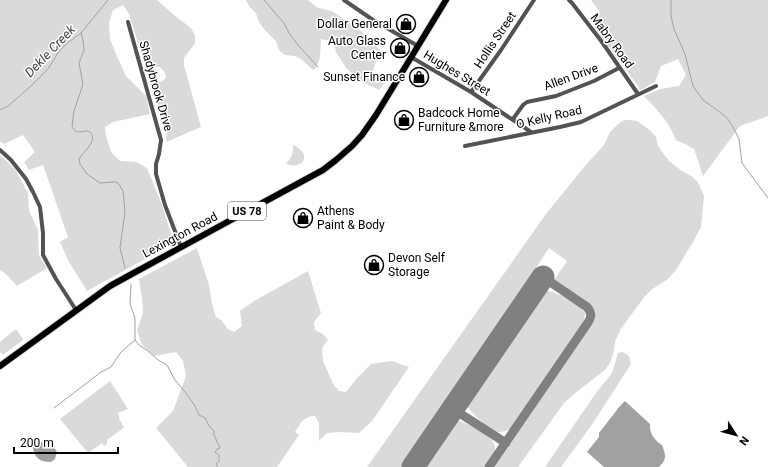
<svg xmlns="http://www.w3.org/2000/svg" width="768" height="467" viewBox="0 0 768 467" font-family="Roboto,sans-serif">
  <rect width="100%" height="100%" fill="#fff"/>
  <path fill="#dadada" d="M0 0H157L175 16 191 28 195 36V43L184 58V65L201 127 166 142 167 129 148 77 150 76 155 81 161 82 166 78 165 73 160 67 147 68 142 56 129 14 123 5 113 10 109 23 110 39 116 54 126 76 146 96 150 114 113 122 105 127 106 136 111 152 120 161 136 162 147 168 162 205 174 243 87 291 68 260 60 242 68 237 43 165 29 170 24 162 35 152 23 135 4 144 0 141Z
    M246 0H308L318 8 332 11 361 31 380 50 372 73 374 77 385 82 379 90 361 81 346 68 336 52 334 42 321 39 320 57 316 68 313 70 301 59 295 56 285 55 281 52 279 50 276 41 263 28 258 20 256 13 249 6Z
    M591 0H768V116L763 118 740 126 703 176 694 149 685 144 676 140C669 122 657 109 644 96L660 89 679 86 686 75 678 59 661 66 655 82 641 90 599 34 593 23 600 12Z
    M626 120H631L637 121 651 131 656 137 658 146 669 161 682 171 693 177 699 184 704 196 701 227 693 242 676 270 668 279 651 290 645 296 620 330 615 342 614 351 610 363 605 370 579 390 564 403 518 467H495L595 319V311L591 306 555 281V279L567 261 549 248 536 268 538 270 403 467H367L546 214 584 167 604 145 610 132 618 124 622 121Z
    M293 145C312 153 305 170 286 164 291 158 294 153 293 145Z
    M0 155 15 169 28 193 29 211 38 230 39 255 47 268 17 286 6 274 0 270Z
    M197 248 209 285 212 304 216 317 221 320 228 329 234 332 242 326 240 311 254 301 308 271 321 313 314 322 315 330 323 334 328 340 322 348 323 361 333 384 339 391 346 392 358 377 371 364 392 361 409 367 372 421 359 433 339 432 327 433 319 441V423L315 416C303 416 301 423 295 432L299 435 277 467H188L156 428 173 411 186 376 183 361 176 352 154 356 142 345 137 330 143 313 142 298 139 279Z
    M544 290C555 291 580 304 585 313L584 321 511 428C508 430 504 432 499 432 489 431 472 413 466 405Z
    M16 329 23 339V340L4 354H2L0 352V342Z
    M623 352 629 356 631 364 593 423 561 467H545L596 393 612 373 618 353Z
    M110 381 128 409 118 413 119 417V418L123 426 125 427 107 440V444L104 446 102 443 88 453 60 419Z
    M456 420C466 423 495 435 495 448 495 455 489 462 485 467H423Z"/>
  <path fill="#a1a1a1" d="M625 401 650 424C649 433 655 441 662 445 666 456 667 459 659 467H604L587 452 599 437V433L620 406Z
    M46 441H50L57 452 55 459 51 462C40 462 34 458 33 447L41 442Z"/>
  <g fill="none" stroke-linecap="round" stroke-linejoin="round">
    <path stroke="#a1a1a1" stroke-width="1" d="M264 0 284 23 289 33 298 45 318 67
      M671 0V16L674 29 685 54 693 86 703 100 721 113 727 118 733 127 739 139 742 163 768 198
      M81 33 83 40 84 50 79 63 83 84 74 111 72 126C73 128 74 130 76 131 80 133 82 131 86 131 93 131 94 139 91 143 88 149 83 153 79 159L80 164 87 174 100 183 113 182H116L119 184 123 191 125 212 120 248 125 268
      M0 110 8 106 30 87 48 69 58 53 66 44 81 33 108 0
      M135 340 139 345 148 351 158 360 167 365 175 380 185 392 195 406 199 415 205 418 209 426 214 431V435L220 448 217 449 215 452 219 455V461L216 464 218 467
      M54 408 101 372 111 367 121 352 135 340V318L130 304 131 284"/>
    <path stroke="#808080" stroke-width="9" d="M453 409 506 443
      M489 467 587 324C591 318 593 314 587 307L543 277"/>
    <path stroke="#808080" stroke-width="23" d="M413 467 543 277"/>
    <g stroke="#dbdbdb" stroke-width="8">
      <path id="trunk" d="M0 366 110 286 130 275 299 183 323 170 336 160 352 146 362 135 376 115 446 0"/>
    </g>
    <path stroke="#535353" stroke-width="4" d="M344 0 373 20 418 46
      M569 0 572 3 602 42 638 94
      M128 22 161 140 159 154 156 164V174L165 205 181 247
      M411 57 471 92 531 132
      M471 92 501 50 534 0
      M513 119 523 105 527 102 556 96 594 81 619 68
      M465 146 560 127 581 122 656 86
      M0 150 11 160 26 179 33 192 40 207 43 233V255L56 279 76 310"/>
    <use href="#trunk" stroke="#000" stroke-width="6"/>
  </g>
  <defs>
    <g id="shop-ring" transform="scale(1)"><circle r="9.5" fill="#fff" stroke="#000" stroke-width="1.5"/><path d="M-5-2.5h2.3a2.7 3.5 0 0 1 5.4 0H5L5.5 6h-11ZM-1.5-2.5h3a1.5 2.3 0 0 0-3 0Z" fill="#000"/></g>
  </defs>
  <g fill-rule="evenodd">
    <use href="#shop-ring" x="406" y="24"/>
    <use href="#shop-ring" x="400" y="48"/>
    <use href="#shop-ring" x="419" y="77"/>
    <use href="#shop-ring" x="404" y="120"/>
    <use href="#shop-ring" x="303" y="218"/>
    <use href="#shop-ring" x="374" y="265"/>
  </g>
  <g text-anchor="middle" dominant-baseline="central" stroke-width="3" stroke-linejoin="round" paint-order="stroke">
    <rect fill="#fff" stroke="#4c4c4c" stroke-width="1" x="228" y="202" width="38" height="18" rx="3"/>
    <g font-size="11" font-weight="bold" fill="#000">
      <text x="247" y="211">US 78</text>
    </g>
    <g font-size="12" fill="#000" stroke="#fff" text-anchor="end">
      <text x="392" y="24">Dollar General</text>
      <text x="386" y="41">Auto Glass<tspan x="386" dy="14">Center</tspan></text>
      <text x="405" y="77">Sunset Finance</text>
      <text x="418" y="113" text-anchor="start">Badcock Home<tspan x="418" dy="14">Furniture &amp;more</tspan></text>
      <text x="317" y="211" text-anchor="start">Athens<tspan x="317" dy="14">Paint &amp; Body</tspan></text>
      <text x="388" y="258" text-anchor="start">Devon Self<tspan x="388" dy="14">Storage</tspan></text>
    </g>
    <g font-size="12" fill="#000" stroke="#fff">
      <text transform="translate(495 40) rotate(-56)">Hollis Street</text>
      <text transform="translate(612 41) rotate(54)">Mabry Road</text>
      <text transform="translate(457 73) rotate(31)">Hughes Street</text>
      <text transform="translate(571 77) rotate(-20)">Allen Drive</text>
      <text transform="translate(156 86) rotate(74)">Shadybrook Drive</text>
      <text transform="translate(549 117) rotate(-13)">O Kelly Road</text>
      <text transform="translate(180 235) rotate(-28)">Lexington Road</text>
    </g>
    <g font-size="13" font-style="italic" fill="#424242" stroke="#fff">
      <text transform="translate(50 51) rotate(-46)">Dekle Creek</text>
    </g>
  </g>
  <g transform="translate(736 435) rotate(126)" stroke="#ffffff" stroke-width="3" paint-order="stroke">
  <path d="M0-3L7 15L0 10L-7 15Z" fill="#000000"/>
  <text y="-6" font-size="11" font-weight="bold" text-anchor="middle" fill="#000000">N</text>
  </g>
  <path d="M14 447v6h104v-6" fill="none" stroke="#000000" stroke-width="2"/>
  <text x="20" y="447" font-size="12" fill="#000000" stroke="#ffffff" stroke-width="3" paint-order="stroke">200 m</text>
</svg>
